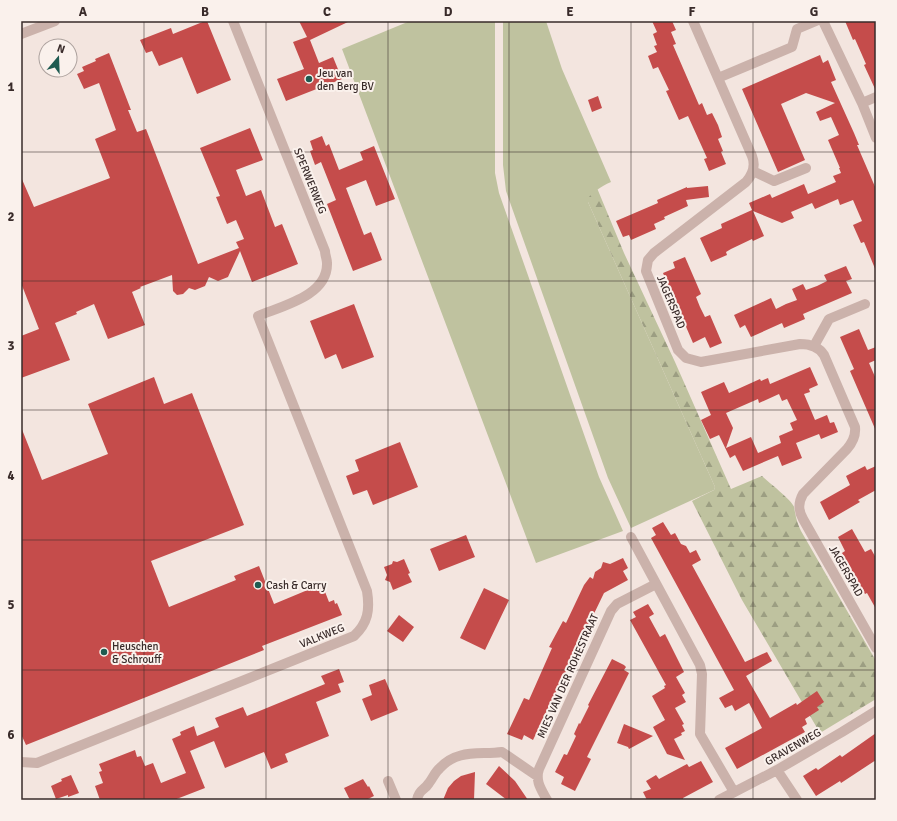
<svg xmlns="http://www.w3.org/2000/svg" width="897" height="821" viewBox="0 0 897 821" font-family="Signika,sans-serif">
  <defs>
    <pattern id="forest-firs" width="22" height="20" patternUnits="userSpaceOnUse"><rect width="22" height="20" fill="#bfc29f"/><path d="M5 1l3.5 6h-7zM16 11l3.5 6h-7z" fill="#9c9e82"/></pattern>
  </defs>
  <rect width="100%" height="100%" fill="#f3e5df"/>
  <path fill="#bfc29f" d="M410 21H495V173L499 193 599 477 623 531 536 563 342 49Z
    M503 21H546L562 69 611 182C600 187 593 191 588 202L715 487 714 490 631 528 608 478 506 191 503 165Z"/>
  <path fill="url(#forest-firs)" d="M597 188 624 253 675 362 731 489 762 476C768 482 792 500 794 507 796 517 796 520 801 531L876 661V699L820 733 742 600 692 501 714 490 715 487 588 202V198Z"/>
  <path fill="#c54c4b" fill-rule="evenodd" d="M205 21H207L231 80 197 94 182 57 159 66 152 51 146 53 140 40 171 28 173 34Z
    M299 21H350L310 40 319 63 333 57 342 79 286 101 277 79 304 69 293 42 307 37Z
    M652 21H672L676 30 671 32 676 44 673 45 699 105 702 103 707 115 712 113 718 125 722 137 718 139 723 151 721 152 726 164 709 171 704 159 707 158 688 116 679 120 666 91 669 90 658 67 653 69 648 56 657 52 654 46 657 45 653 34 657 32Z
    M845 21H876V91L864 65 866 64 855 39 853 40Z
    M109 53 131 110H128L137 132 146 129 198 264 239 248 236 242 244 239 236 220 227 224 216 197 220 196 200 148 250 128 263 160 236 170 246 196 261 190 275 227 282 224 298 264 252 282 240 251 228 277 218 281 209 277 205 286 195 290 189 288 183 294 177 295 173 291 172 275 140 287 141 288 132 292 145 325 108 339 94 304 76 312 77 314 55 323 70 360 21 378V336L39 329 21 283V177L34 207 110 178 95 139 116 130 99 83 84 89 77 74 84 71 82 67 96 61 95 59Z
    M820 55 823 63 828 60 836 80 831 82 854 133 859 145H857L876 189V271L864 242 861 243 853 225 862 221 853 200 840 205 838 199 815 209 812 203 791 212 794 218 782 223 753 211 764 236 753 241 752 239 731 249 726 252 727 255 711 262 700 238 722 228 721 224 752 210 749 203 770 194 772 198 804 184 808 194 836 182 833 176 841 173 839 168H840L828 140 839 135 831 117 820 121 816 112 835 103 806 93 781 104 805 160 778 172 742 89Z
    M598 96 602 108 592 112 588 100Z
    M322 136 326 146 329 144 339 170 363 160 360 152 374 146 395 199 376 206 366 180 346 188 364 235 371 232 382 260 353 271 327 204 336 200 321 162 315 165 310 151 313 150 310 141Z
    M708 186 709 197 686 200 688 206 664 217 665 219 654 224 656 229 631 240 629 235 623 237 616 221 658 203 657 200 687 187V188Z
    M685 257 701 294 696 297 700 307 705 317 710 315 722 343 710 348 705 337 693 343 663 273 675 268 673 262Z
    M846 266 852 279 846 281 852 293 803 314 805 319 784 328 782 323 751 337 745 325 740 328 734 315 771 298 776 309 786 304 797 300 792 289 803 284 806 290 817 286 827 281 824 275Z
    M354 304 374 357 342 369 336 354 325 359 310 321Z
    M859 329 868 350 876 347V360L869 363 876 379V431L850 371 854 369 840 337Z
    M810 367 818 385 809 389 810 392 804 394 815 420 827 415 830 423 834 422 838 432 821 439 819 434 796 443 802 458 782 466 778 456 743 471 735 455 730 458 719 435 710 439 701 420 711 415 701 392 724 382 729 393 760 379 761 381 768 378 770 384ZM779 394 782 401 787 399 797 420 790 423 793 430 779 436 781 443 758 453 751 437 726 448 733 428 726 413 758 399 759 403Z
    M154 377 164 404 192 393 244 525 151 561 169 607 236 580 234 576 259 566 274 604 322 584 329 602 334 600 335 604 337 603 342 615 262 646 264 650 26 745 21 734V427L42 480 108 454 88 404Z
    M400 442 418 487 373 505 367 490 353 495 346 476 359 471 355 460Z
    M865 466 867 470 876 466V490L858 500 860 502 829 520 820 502 850 485 846 476Z
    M663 522 671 535 675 533 681 544 686 546 690 553 696 550 701 560 692 565 745 662 767 652 772 661 746 676 770 718 796 703 797 705 817 691 824 702 817 707 819 710 805 719 807 724 802 727 805 732 737 769 725 748 762 728 749 703 735 711 732 705 725 708 719 698 734 690 651 538 656 535 652 528Z
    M852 529 865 552 871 549 876 558V609L867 593 865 594 842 553 845 551 838 537Z
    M466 535 475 557 439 571 430 549Z
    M623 558 628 568 623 571 628 580 604 593 533 740 524 735 522 740 507 734 524 698 529 700 552 648 549 647 563 621 566 623 584 585 590 577 593 579 595 572 601 568 603 562 610 564Z
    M404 559 410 573 408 574 412 582 393 590 390 582 385 580 387 575 384 567 392 564 393 561 397 562Z
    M484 588 509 600 485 650 460 638Z
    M648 604 654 614 649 617 660 637 665 634 684 672 676 677 685 693 682 695 686 702 675 708 684 724 682 725 685 731 681 733 682 735 674 739 685 760 667 754 653 727 665 720 652 696 665 688 664 686 666 685 630 620 636 617 633 612Z
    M399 615 414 627 403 642 387 631Z
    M612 659 624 665 626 667 624 670 629 673 587 757 591 759 575 791 561 784 564 777 555 772 564 754 567 755 576 736 574 734 579 723 580 724 589 706 588 705Z
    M339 669 344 682 338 684 341 692 316 702 329 736 285 754 288 762 271 769 264 752 225 768 214 741 190 751 205 788 174 800H100L95 786 103 783 99 772 102 771 99 764 135 750 137 757 141 756 145 766 153 763 161 783 186 773 172 739 181 735 180 732 194 726 197 736 219 727 215 718 243 707 247 716 325 684 321 676Z
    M385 679 398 710 371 721 362 699 372 695 369 685Z
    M624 724 653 736 629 749 628 747 617 743Z
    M876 733V760L841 783 840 781 816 796 803 776 816 768 818 770 840 755 842 757Z
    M701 761 713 782 683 798V800H647L643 792 651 789 646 781 656 775 659 779 687 764 689 767Z
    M499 766 515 781 528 800H507L486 784Z
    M475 772 474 800H443L448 788 454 781 461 776Z
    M71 775 79 793 68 797V795L56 799 51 786 62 781 61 779Z
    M363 779 368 787 369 786 374 796 366 800H350L344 788Z"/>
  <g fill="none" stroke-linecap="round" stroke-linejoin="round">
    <path stroke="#cbb2ab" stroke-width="10" d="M693 21 752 156C756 166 753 174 746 182L654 253 648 260 646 271 678 350 686 358 701 362 800 344C809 344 819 347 824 355L855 427C856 436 853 442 847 449L803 494C798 503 798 510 803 519L876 648
      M823 21 862 103 876 138
      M718 78 792 47 797 29 816 21
      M862 103 876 97
      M753 171 774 181 806 168
      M814 346 829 319 865 304
      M631 537 700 665 702 674 700 734 734 792
      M21 762 37 763 354 636C368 623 370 610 367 591L258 316C282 306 328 296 327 263 327 259 325 255 325 251L233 21
      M777 770 797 800
      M388 781 396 800
      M417 800C419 789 424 791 429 783 433 778 435 772 440 768 457 749 479 755 502 752L537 776
      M547 800C541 789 535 781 539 769L611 611 617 604 656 584
      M719 800 777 770 842 732 876 711"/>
    <path stroke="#cbb2ab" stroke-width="10" d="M21 34 55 21"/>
  </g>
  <path fill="none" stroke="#392b2a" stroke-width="1" stroke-opacity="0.55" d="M144 21V800M266 21V800M388 21V800M509 21V800M631 21V800M753 21V800M21 152H876M21 281H876M21 410H876M21 540H876M21 670H876"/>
  <g fill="#1f5b51" stroke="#faf1ec" stroke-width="1.5">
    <circle cx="309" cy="79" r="4"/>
    <circle cx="258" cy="585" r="4"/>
    <circle cx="104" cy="652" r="4"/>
  </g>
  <g text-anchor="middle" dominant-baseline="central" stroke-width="4" stroke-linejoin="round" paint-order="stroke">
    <g font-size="11" fill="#392b2a" stroke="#faf1ec" text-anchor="start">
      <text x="317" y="73">Jeu van<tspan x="317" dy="13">den Berg BV</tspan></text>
      <text x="266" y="585">Cash &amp; Carry</text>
      <text x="112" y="646">Heuschen<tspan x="112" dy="13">&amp; Schrouff</tspan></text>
    </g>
    <g font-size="11" fill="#392b2a" stroke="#faf1ec">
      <text transform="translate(310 181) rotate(68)">SPERWERWEG</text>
      <text transform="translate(671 302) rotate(67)">JAGERSPAD</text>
      <text transform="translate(846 571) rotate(60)">JAGERSPAD</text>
      <text transform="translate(322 636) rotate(-22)">VALKWEG</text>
      <text transform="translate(568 676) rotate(-66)">MIES VAN DER ROHESTRAAT</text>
      <text transform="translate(793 747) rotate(-30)">GRAVENWEG</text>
    </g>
  </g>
  <rect width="897" height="821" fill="none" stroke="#faf1ec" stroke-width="44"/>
  <g transform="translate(58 58) rotate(19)"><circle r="19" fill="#faf1ec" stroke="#ada29e"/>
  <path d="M0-3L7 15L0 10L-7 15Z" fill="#1f5b51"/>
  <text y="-6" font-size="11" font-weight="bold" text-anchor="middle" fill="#392b2a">N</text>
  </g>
  <rect x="22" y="22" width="853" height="777" fill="none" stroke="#392b2a" stroke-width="1.5"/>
  <g font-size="13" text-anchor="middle" font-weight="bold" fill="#392b2a">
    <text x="83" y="16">A</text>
    <text x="205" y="16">B</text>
    <text x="327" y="16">C</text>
    <text x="448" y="16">D</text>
    <text x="570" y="16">E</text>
    <text x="692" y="16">F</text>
    <text x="814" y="16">G</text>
    <text x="11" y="91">1</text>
    <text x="11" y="221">2</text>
    <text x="11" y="350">3</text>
    <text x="11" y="480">4</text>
    <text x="11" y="609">5</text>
    <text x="11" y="739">6</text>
  </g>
</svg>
